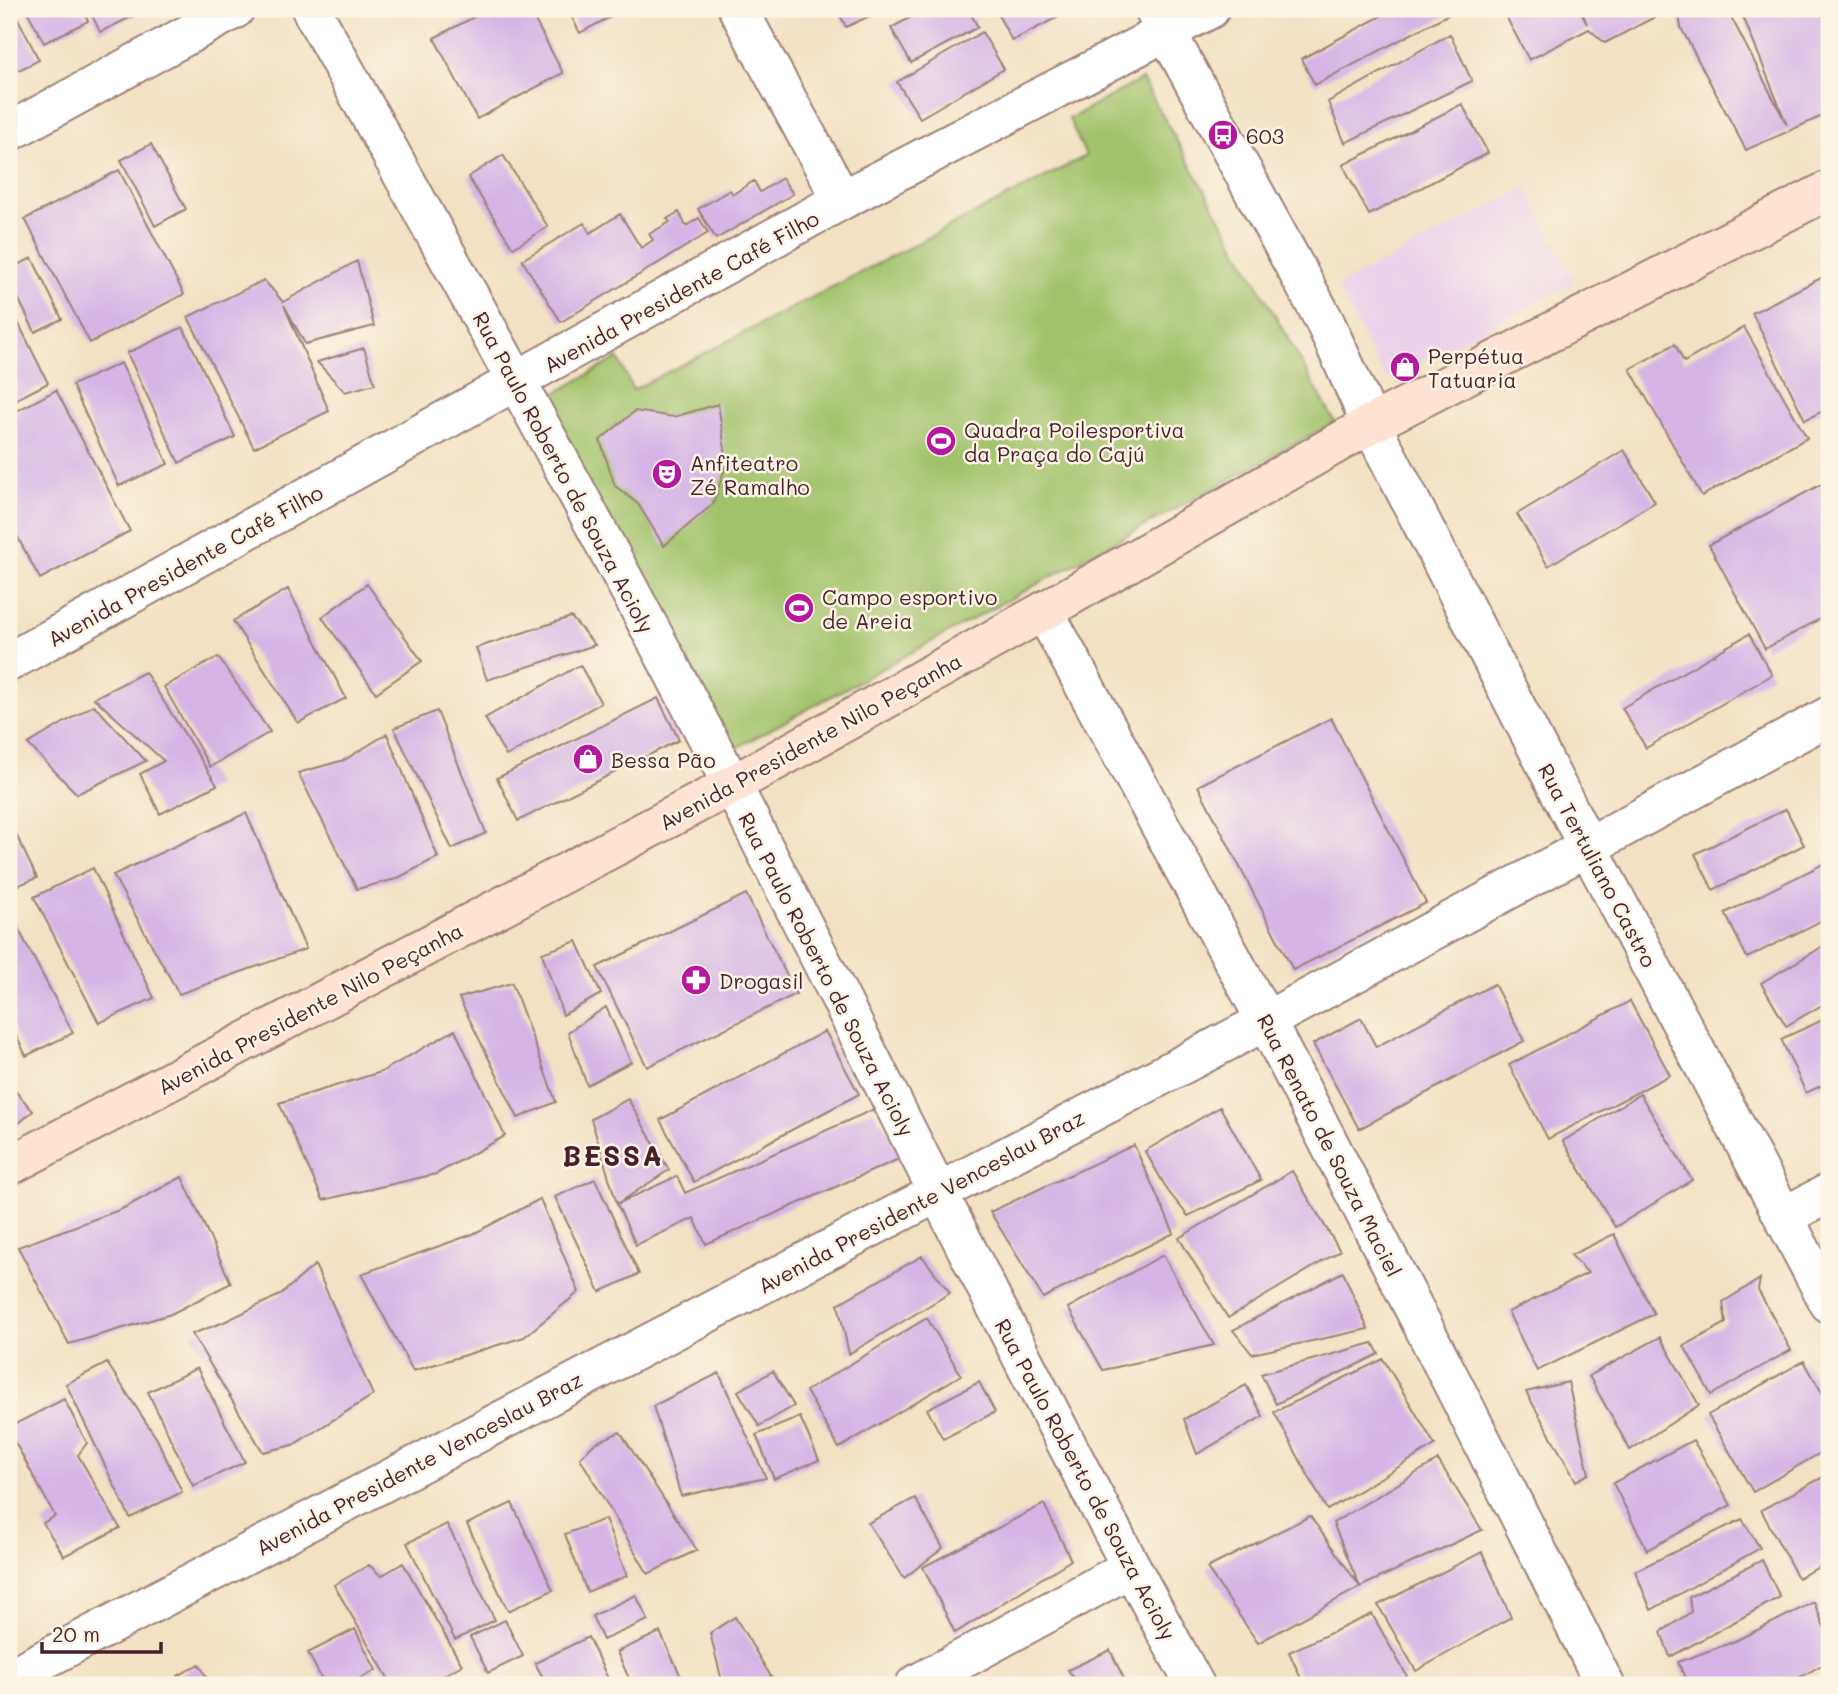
<svg xmlns="http://www.w3.org/2000/svg" width="1838" height="1694" viewBox="0 0 1838 1694" font-family="Mali,sans-serif">
  <rect width="100%" height="100%" fill="#fcf5e5"/>
  <filter id="ink" filterUnits="userSpaceOnUse"><feTurbulence type="fractalNoise" baseFrequency=".0143" numOctaves="2"/><feDisplacementMap in="SourceGraphic" scale="14" xChannelSelector="R" yChannelSelector="G"/><feConvolveMatrix kernelMatrix="1 2 1 2 8 2 1 2 1" color-interpolation-filters="sRGB"/></filter>
  <filter id="wash" filterUnits="userSpaceOnUse"><feTurbulence type="fractalNoise" baseFrequency=".00686" numOctaves="4" result="noise"/><feDisplacementMap in="SourceGraphic" scale="28" xChannelSelector="R" yChannelSelector="G"/><feGaussianBlur stdDeviation="1.57" result="paint"/><feColorMatrix in="noise" values="0 0 0 0 0 0 0 0 0 0 0 0 0 0 0 0 0 1.4 0 .05"/><feComposite in="paint" operator="in"/></filter>
  <g filter="url(#wash)">
    <rect width="100%" height="100%" fill="#f2e1c3"/>
    <path fill="#ecd1ea" d="M1526 188 1575 282 1386 380 1337 286Z"/>
    <path fill="#a1c26b" stroke="#76704b" stroke-width="2" d="M1142 79 1335 422 727 753 545 399 618 358 633 390 1086 156 1069 119Z"/>
    <g id="blocks">
      <path fill="#d6b5e6" d="M9 9H13L39 60 9 75Z
        M26 9H82L88 21 44 43Z
        M89 9H148L100 32Z
        M489 9H529L563 73 477 119 434 38Z
        M575 9H625L580 33 569 12Z
        M837 9H885L846 27Z
        M926 9H968L978 27 911 63 891 28Z
        M995 9H1073L1012 41Z
        M1394 9H1449L1451 13 1315 85 1301 59Z
        M1502 9H1579L1587 24 1581 9H1670L1605 43 1589 29 1529 60Z
        M1691 9H1727L1787 125 1740 9H1829V113L1746 150 1681 28 1679 15Z
        M982 32 1004 69 920 118 897 82Z
        M1450 34 1472 81 1345 143 1328 102Z
        M1462 104 1488 153 1369 215 1343 165Z
        M151 144 186 209 155 226 121 160Z
        M503 155 548 227 513 248 468 177Z
        M119 170 184 294 90 343 25 219Z
        M782 178 793 194 716 239 698 209 730 190 733 194 754 181 760 192Z
        M679 212 686 226 699 218 708 233 561 322 522 260 584 223 590 233 620 214 641 248 653 240 649 234 670 222 667 219Z
        M32 258 62 319 35 332 9 280V269Z
        M357 261 374 326 305 344 284 305 329 411 254 448 188 317 264 280 283 302Z
        M1829 274V408L1805 420 1752 313Z
        M9 304 48 383 9 403Z
        M183 327 235 437 179 463 127 353Z
        M1744 327 1807 438 1702 496 1630 369 1675 344 1684 362Z
        M364 348 375 384 345 392 317 362Z
        M121 363 168 464 119 486 72 385Z
        M56 390 130 531 40 579 9 521V415Z
        M718 404 727 462 713 504 664 546 638 504 615 486 600 440 635 411 674 417Z
        M1624 450 1655 502 1548 566 1517 514Z
        M1829 480V614L1765 649 1709 545Z
        M367 584 422 661 376 693 322 617Z
        M288 589 346 698 298 723 233 621Z
        M571 617 595 645 487 680 476 648Z
        M1749 634 1772 675 1646 748 1622 708Z
        M218 657 270 732 210 767 164 687Z
        M580 665 601 703 506 756 485 718Z
        M145 672 217 785 160 814 140 774 164 761 94 698Z
        M658 698 679 740 518 821 497 778Z
        M94 705 146 761 77 794 28 744Z
        M437 711 486 833 452 849 394 728Z
        M1331 718 1426 903 1293 970 1198 786Z
        M387 734 438 857 396 879 357 889 298 773 344 760Z
        M1786 809 1804 845 1713 890 1695 854Z
        M246 813 306 949 179 994 113 875Z
        M9 820 37 878 9 889Z
        M1829 861V917L1747 958 1725 913Z
        M93 868 154 998 99 1023 34 897Z
        M746 894 796 994 647 1067 597 967Z
        M9 911 73 1033 26 1056 9 1020Z
        M577 941 601 994 563 1015 542 953Z
        M1829 943V1001L1786 1026 1761 983Z
        M512 983 556 1102 518 1118 459 998Z
        M1494 984 1524 1041 1359 1129 1313 1044 1361 1018 1376 1047Z
        M1630 1001 1670 1075 1548 1139 1509 1065Z
        M606 1007 631 1062 587 1085 568 1032Z
        M1829 1017V1082L1806 1093 1781 1039Z
        M455 1030 505 1136 436 1174 323 1200 279 1103 381 1072Z
        M825 1031 859 1094 694 1182 660 1120Z
        M9 1084 33 1111 9 1132Z
        M1640 1094 1692 1180 1615 1227 1563 1141Z
        M628 1099 669 1170 617 1204 591 1119Z
        M1220 1107 1261 1180 1188 1216 1168 1191 1145 1151Z
        M872 1110 908 1155 706 1244 694 1218 636 1245 617 1204 677 1176 685 1193Z
        M1134 1145 1174 1233 1043 1298 990 1212Z
        M1292 1171 1340 1251 1228 1318 1179 1238Z
        M182 1177 231 1283 171 1314 69 1344 18 1247 122 1209Z
        M595 1179 639 1274 600 1292 555 1197Z
        M540 1199 579 1292 524 1337 413 1371 361 1274 473 1234Z
        M1614 1234 1654 1314 1537 1371 1508 1312 1588 1273 1571 1255Z
        M1163 1255 1214 1345 1103 1370 1068 1308Z
        M922 1256 950 1293 849 1354 838 1304Z
        M315 1265 373 1395 293 1445 263 1452 192 1334 224 1322 280 1295Z
        M1343 1272 1368 1329 1252 1354 1233 1330Z
        M1760 1279 1758 1290 1791 1350 1711 1395 1684 1346 1726 1323 1723 1302Z
        M927 1318 961 1375 839 1448 806 1391Z
        M1660 1337 1699 1405 1630 1450 1589 1376Z
        M1373 1343 1379 1354 1276 1404 1261 1374Z
        M1383 1359 1435 1445 1327 1510 1274 1412Z
        M1804 1361 1829 1405V1448L1753 1492 1708 1415Z
        M107 1363 157 1439 182 1492 130 1518 66 1384Z
        M197 1368 245 1462 193 1486 148 1392Z
        M773 1371 794 1406 759 1426 738 1391Z
        M719 1373 766 1478 681 1496 653 1406Z
        M979 1382 995 1412 943 1439 927 1409Z
        M1568 1382 1589 1474 1576 1481 1526 1392Z
        M1246 1385 1263 1416 1197 1454 1184 1419Z
        M64 1399 87 1443 78 1455 120 1528 64 1556 43 1523 55 1516 9 1431V1427Z
        M800 1417 819 1460 774 1479 756 1435Z
        M620 1432 697 1550 648 1574 580 1458 595 1443Z
        M1693 1440 1731 1505 1647 1550 1613 1483Z
        M1438 1460 1482 1530 1360 1587 1333 1523Z
        M1829 1474V1562L1798 1578 1761 1510Z
        M915 1498 943 1548 904 1578 868 1523Z
        M512 1503 553 1590 508 1611 467 1524Z
        M1044 1504 1071 1560 955 1633 923 1567Z
        M1310 1516 1360 1587 1258 1643 1207 1568Z
        M605 1519 627 1576 587 1592 565 1534Z
        M1742 1519 1760 1548 1651 1610 1635 1571Z
        M447 1524 495 1620 455 1640 407 1543Z
        M1482 1552 1511 1617 1416 1671 1378 1605Z
        M1762 1560 1780 1597 1670 1657 1661 1632 1691 1612 1689 1597Z
        M403 1563 462 1665 427 1685H392L334 1585 369 1565 381 1576Z
        M636 1595 648 1620 603 1640 592 1616Z
        M1814 1602 1829 1639V1661L1786 1685H1688L1678 1662 1733 1642Z
        M1372 1614 1407 1676 1391 1685H1304L1289 1652Z
        M735 1617 776 1685H723L710 1633Z
        M505 1620 523 1656 488 1673 470 1637Z
        M355 1629 376 1670 359 1679 362 1685H325L308 1653Z
        M660 1632 685 1685H632L617 1652Z
        M588 1637 611 1685H547L535 1663Z
        M1110 1650 1127 1685H1078L1068 1670Z
        M199 1664 211 1685H183L178 1676Z"/>
    </g>
  </g>
  <g filter="url(#ink)">
    <use href="#blocks" fill-opacity="0" stroke="#9e8077" stroke-width="2"/>
    <g fill="none" stroke-linecap="round" stroke-linejoin="round">
      <g stroke="#9e8077" stroke-width="42">
        <path id="minor" d="M738 9 842 200
          M9 132 235 9
          M1044 611 1266 1021 1458 1394 1605 1685
          M9 662 842 200 1210 9
          M1784 1216 1829 1193
          M9 1678 1266 1021 1829 716
          M915 1685 1130 1568"/>
      </g>
      <g stroke="#9e8077" stroke-width="42">
        <path id="tertiary" d="M311 9C453 267 598 525 733 787 887 1087 1033 1390 1195 1685
          M1154 9 1324 320 1371 424 1587 845 1829 1303"/>
      </g>
      <g stroke="#9e8077" stroke-width="42">
        <path id="secondary" d="M9 1166 732 785 1044 611 1371 424 1829 190"/>
      </g>
      <use href="#minor" stroke="#fff" stroke-width="38"/>
      <use href="#tertiary" stroke="#fff" stroke-width="38"/>
      <use href="#secondary" stroke="#fee3d2" stroke-width="38"/>
    </g>
  </g>
  <defs>
    <g id="bus-disc" transform="scale(1.575)"><circle r="9.5" fill="#b5179e" stroke="#fcf5e5"/><path d="M-5-6H5V4H4V6H2V4H-2V6H-4V4H-5ZM-3.5-4V0h7V-4ZM-3.5 1.2v1.5H-2V1.2ZM2 1.2v1.5H3.5V1.2Z" fill="#fff"/></g>
    <g id="shop-disc" transform="scale(1.575)"><circle r="9.5" fill="#b5179e" stroke="#fcf5e5"/><path d="M-5-2.5h2.3a2.7 3.5 0 0 1 5.4 0H5L5.5 6h-11ZM-1.5-2.5h3a1.5 2.3 0 0 0-3 0Z" fill="#fff"/></g>
    <g id="stadium-disc" transform="scale(1.575)"><circle r="9.5" fill="#b5179e" stroke="#fcf5e5"/><path d="M0-5a6.5 5 0 1 0 0 10a6.5 5 0 1 0 0-10ZM-3.5-1.8h7v3.6h-7Z" fill="#fff"/></g>
    <g id="theatre-disc" transform="scale(1.575)"><circle r="9.5" fill="#b5179e" stroke="#fcf5e5"/><path d="M-5-5.5Q0-4 5-5.5V0Q5 5 0 6Q-5 5-5 0ZM-3.3-2.5H-1v1.5H-3.3ZM1-2.5H3.3v1.5H1ZM-2.8 1Q0 5.5 2.8 1Z" fill="#fff"/></g>
    <g id="pharmacy-disc" transform="scale(1.575)"><circle r="9.5" fill="#b5179e" stroke="#fcf5e5"/><path d="M-2-6h4v4h4v4h-4v4h-4v-4h-4v-4h4Z" fill="#fff"/></g>
  </defs>
  <g fill-rule="evenodd">
    <use href="#bus-disc" x="1223" y="135"/>
    <use href="#shop-disc" x="1405" y="367"/>
    <use href="#stadium-disc" x="941" y="441"/>
    <use href="#theatre-disc" x="667" y="474"/>
    <use href="#stadium-disc" x="799" y="608"/>
    <use href="#shop-disc" x="588" y="759"/>
    <use href="#pharmacy-disc" x="696" y="980"/>
  </g>
  <g text-anchor="middle" dominant-baseline="central" stroke-width="5" stroke-linejoin="round" paint-order="stroke">
    <g font-size="21" fill="#4a1f2b" stroke="#fcf5e5" text-anchor="start">
      <text x="1246" y="135">603</text>
      <text x="1428" y="355">Perpétua<tspan x="1428" dy="24">Tatuaria</tspan></text>
      <text x="964" y="429">Quadra Poilesportiva<tspan x="964" dy="24">da Praça do Cajú</tspan></text>
      <text x="690" y="462">Anfiteatro<tspan x="690" dy="24">Zé Ramalho</tspan></text>
      <text x="822" y="596">Campo esportivo<tspan x="822" dy="24">de Areia</tspan></text>
      <text x="611" y="759">Bessa Pão</text>
      <text x="719" y="980">Drogasil</text>
    </g>
    <g font-size="21" fill="#4a1f2b" stroke="#fcf5e5">
      <text transform="translate(681 291) rotate(-29)">Avenida Presidente Café Filho</text>
      <text transform="translate(564 472) rotate(62)">Rua Paulo Roberto de Souza Acioly</text>
      <text transform="translate(185 565) rotate(-29)">Avenida Presidente Café Filho</text>
      <text transform="translate(810 741) rotate(-29)">Avenida Presidente Nilo Peçanha</text>
      <text transform="translate(1598 865) rotate(62)">Rua Tertuliano Castro</text>
      <text transform="translate(827 974) rotate(63)">Rua Paulo Roberto de Souza Acioly</text>
      <text transform="translate(310 1008) rotate(-28)">Avenida Presidente Nilo Peçanha</text>
      <text transform="translate(1330 1145) rotate(63)">Rua Renato de Souza Maciel</text>
      <text transform="translate(921 1201) rotate(-28)">Avenida Presidente Venceslau Braz</text>
      <text transform="translate(419 1463) rotate(-28)">Avenida Presidente Venceslau Braz</text>
      <text transform="translate(1086 1479) rotate(62)">Rua Paulo Roberto de Souza Acioly</text>
    </g>
    <g font-size="28" font-weight="bold" letter-spacing="2" fill="#4a1f2b" stroke="#fcf5e5">
      <text x="613" y="1155">BESSA</text>
    </g>
  </g>
  <rect width="1838" height="1694" fill="none" stroke="#fcf5e5" stroke-width="35"/>
  <path d="M42 1642v10h119v-10" fill="none" stroke="#4a1f2b" stroke-width="3.5"/>
  <text x="52" y="1642" font-size="21" fill="#4a1f2b" stroke="#fcf5e5" stroke-width="5" paint-order="stroke">20 m</text>
</svg>
